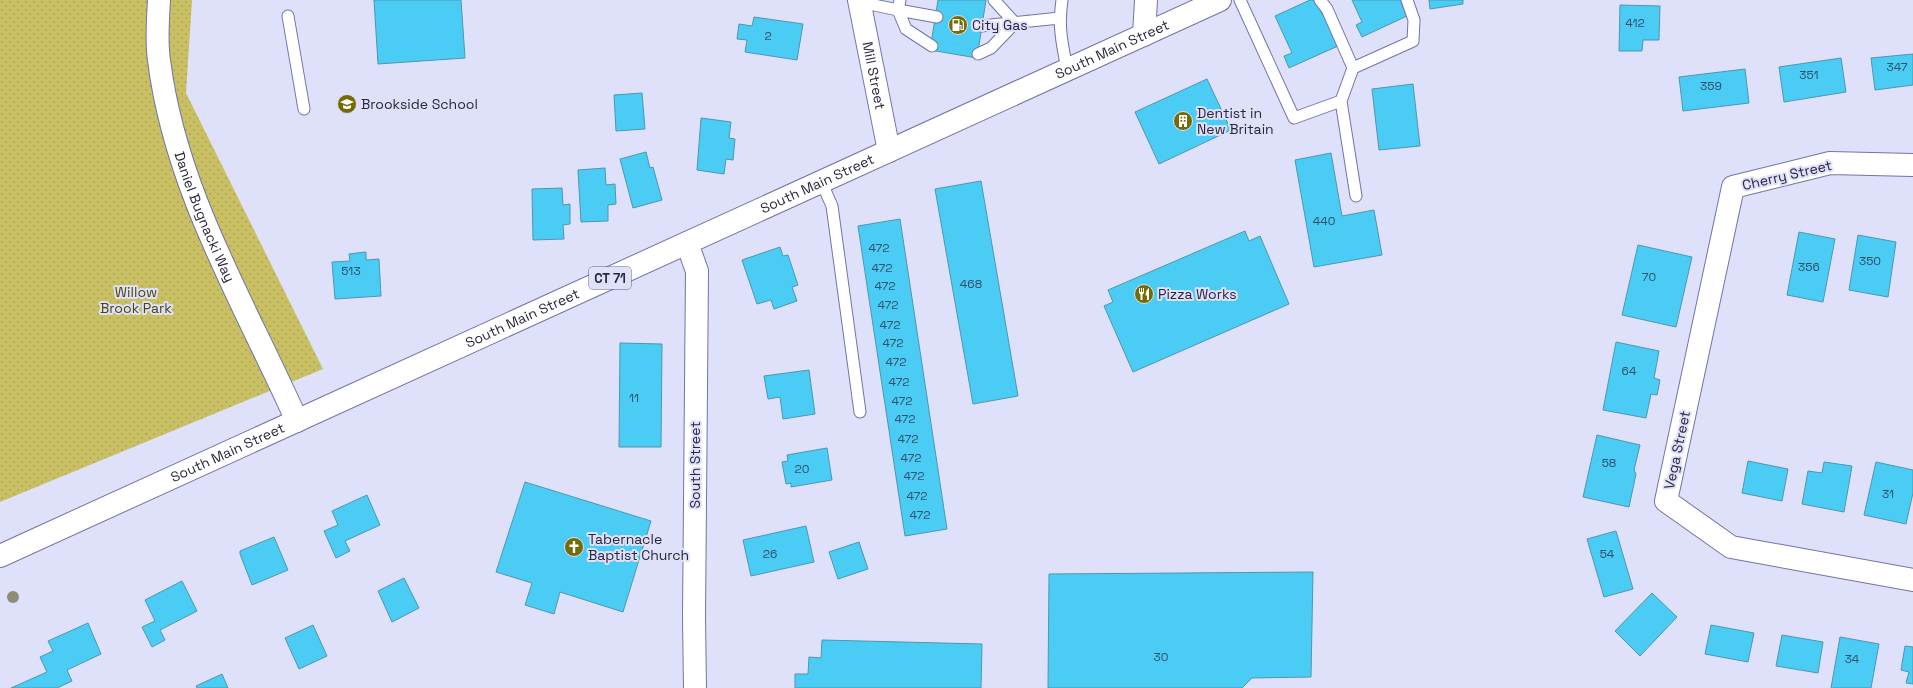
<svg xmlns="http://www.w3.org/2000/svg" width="1913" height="688" viewBox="0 0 1913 688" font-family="'Space Grotesk',sans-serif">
  <defs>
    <pattern id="grass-dots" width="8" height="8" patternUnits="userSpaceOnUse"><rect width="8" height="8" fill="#c9c063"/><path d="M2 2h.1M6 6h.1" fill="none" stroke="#ada557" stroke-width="1.8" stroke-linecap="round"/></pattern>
  </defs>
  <rect width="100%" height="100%" fill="#dfe0f9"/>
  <path fill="url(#grass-dots)" d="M0 0H192L186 93 323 369 0 502Z"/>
  <path fill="#4bccf5" stroke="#4d97b0" d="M374 0H461L465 58 378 64Z
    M938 0H986L977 58 930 50Z
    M1310 0H1315L1322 14 1324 15 1338 46 1289 68 1284 56 1292 53 1275 16Z
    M1352 0H1403L1401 2 1407 16 1362 37 1356 25 1362 22Z
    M1429 0H1463V4L1430 9Z
    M1620 5 1660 6 1659 40H1643L1642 51H1619Z
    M754 17 803 24 797 60 745 52 747 40 737 39 739 24 752 26Z
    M1913 54V85L1875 90 1871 58Z
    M1841 58 1846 92 1784 102 1779 67Z
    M1745 69 1749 103 1683 111 1679 77Z
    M1207 79 1231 130 1159 164 1135 112Z
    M1413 84 1420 146 1379 150 1372 89Z
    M642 93 645 129 616 131 614 95Z
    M701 118 731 122 729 138 735 139 733 160 726 159 724 174 697 170Z
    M646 152 650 168 653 167 662 200 633 208 620 159Z
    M1331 153 1342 216 1374 210 1382 255 1314 267 1295 160Z
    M605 168 606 185 615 184 616 204 608 205V221L581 222 578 170Z
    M981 181 1018 396 973 404 935 189Z
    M562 188 563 205 570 204V224L563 225 564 239 533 240 532 189Z
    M900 219 947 529 905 536 858 226Z
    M1245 231 1249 241 1260 236 1289 304 1133 372 1104 306 1113 302 1108 290Z
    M1799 232 1835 239 1823 302 1787 295Z
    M1858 235 1896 242 1888 297 1849 290Z
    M1638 245 1692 257 1676 327 1622 315Z
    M780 247 783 256 788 255 798 285 792 287 797 301 774 309 771 300 757 304 742 260Z
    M366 252V260L379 259 381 296 335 299 332 262 350 261 349 254Z
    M1616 342 1659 351 1654 378 1660 380 1657 395 1651 394 1646 418 1603 410Z
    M620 343 662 344 661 447H619Z
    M809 370 815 414 783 419 780 397 768 399 764 376Z
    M1597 435 1640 445 1634 470 1636 474 1629 507 1583 497Z
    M827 448 832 480 791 487V483L786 484 782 462 788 461 787 455Z
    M1748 461 1788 469 1782 501 1742 493Z
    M1824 462 1852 466 1844 512 1802 504 1808 471 1822 473Z
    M1876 462 1913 470V493L1906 524 1864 515Z
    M525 482 651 521 623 612 560 592 554 614 525 605 532 583 496 572Z
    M367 495 380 525 345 541 350 551 336 558 324 531 338 525 332 511Z
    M806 526 814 562 751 576 743 540Z
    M1616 531 1633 589 1604 597 1587 539Z
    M274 537 288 570 252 585 240 554V551Z
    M859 542 868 569 838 579 829 552Z
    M1313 572 1311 677 1252 678 1242 688H1048L1049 574Z
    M404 578 419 608 392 622 378 591Z
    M182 581 197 611 160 630 165 640 152 647 142 627 155 621 145 600Z
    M1652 593 1677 617 1640 656 1615 631Z
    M88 623 101 654 67 670 72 681 57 688H11L47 672 40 657 53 651 48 641Z
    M313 625 327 656 299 669 285 638Z
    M1711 625 1754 633 1748 662 1705 654Z
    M1782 635 1823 642 1818 673 1776 666Z
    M1840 637 1879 644 1871 688H1831Z
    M822 640 982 644 981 688H795V674H808L809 657 821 658Z
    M1905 646 1913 647V684L1906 683 1909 672 1901 670Z
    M222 674 228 688H197L196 686Z"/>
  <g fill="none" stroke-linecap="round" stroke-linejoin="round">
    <g stroke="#7373a9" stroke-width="13">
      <path id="lane" d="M1062 0C1058 27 1062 43 1067 69
        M1240 0 1294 118 1341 101 1356 196
        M1320 0 1327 9 1353 68
        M860 2 898 10 900 0
        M898 10 906 29 932 46
        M898 10 937 17
        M288 16 304 109
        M981 26 1060 18
        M978 54 991 48 1015 23 994 0
        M1341 101 1353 68 1413 41 1414 20 1407 0
        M821 181 832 206 860 412"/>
    </g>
    <g stroke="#7373a9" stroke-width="24">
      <g id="street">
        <path id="s1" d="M159 0C158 20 156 41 159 60 175 190 245 304 297 421"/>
        <path d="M1144 35 1146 0"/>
        <path d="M1913 165 1830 163 1733 187 1666 501 1731 547 1913 580"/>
      </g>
    </g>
    <g stroke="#7373a9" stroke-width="24">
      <g id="secondary">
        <path id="s2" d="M859 0 889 151"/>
        <path d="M687 243 697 271 694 617 695 688"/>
      </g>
    </g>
    <g stroke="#7373a9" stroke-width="24">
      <g id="primary">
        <path id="s3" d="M0 556 1220 0"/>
      </g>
    </g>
    <use href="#lane" stroke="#fff" stroke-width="11"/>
    <use href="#street" stroke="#fff" stroke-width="22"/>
    <use href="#secondary" stroke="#fff" stroke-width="22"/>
    <use href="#primary" stroke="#fff" stroke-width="22"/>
  </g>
  <circle fill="#8e8b77" cx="13" cy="597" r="6"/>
  <defs>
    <g id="fuel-disc" transform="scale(1)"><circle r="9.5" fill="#756b05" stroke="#dfe0f9"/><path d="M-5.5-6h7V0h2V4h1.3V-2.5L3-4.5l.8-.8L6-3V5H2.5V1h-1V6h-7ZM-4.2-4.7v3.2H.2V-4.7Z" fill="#fff"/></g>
    <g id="school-disc" transform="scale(1)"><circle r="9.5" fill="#756b05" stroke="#dfe0f9"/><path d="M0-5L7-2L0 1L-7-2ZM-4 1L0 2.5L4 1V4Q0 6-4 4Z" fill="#fff"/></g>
    <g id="building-disc" transform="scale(1)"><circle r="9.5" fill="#756b05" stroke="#dfe0f9"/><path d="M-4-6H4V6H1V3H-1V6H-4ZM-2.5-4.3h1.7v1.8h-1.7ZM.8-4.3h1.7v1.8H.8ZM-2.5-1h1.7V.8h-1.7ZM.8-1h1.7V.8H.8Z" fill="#fff"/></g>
    <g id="restaurant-disc" transform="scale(1)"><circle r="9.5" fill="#756b05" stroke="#dfe0f9"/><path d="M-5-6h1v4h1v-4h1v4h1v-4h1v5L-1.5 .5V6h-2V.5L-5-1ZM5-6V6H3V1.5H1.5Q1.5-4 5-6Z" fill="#fff"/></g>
    <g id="church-disc" transform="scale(1)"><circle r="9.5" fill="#756b05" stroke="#dfe0f9"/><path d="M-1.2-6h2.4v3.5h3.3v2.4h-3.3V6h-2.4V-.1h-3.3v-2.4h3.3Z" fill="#fff"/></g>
  </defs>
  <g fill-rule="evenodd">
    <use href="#fuel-disc" x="958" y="25"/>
    <use href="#school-disc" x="347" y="104"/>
    <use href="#building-disc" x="1183" y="121"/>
    <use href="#restaurant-disc" x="1144" y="294"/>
    <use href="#church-disc" x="574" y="547"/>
  </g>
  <g text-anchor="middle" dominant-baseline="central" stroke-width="4" stroke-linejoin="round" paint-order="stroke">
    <g font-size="12" fill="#30506b">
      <text x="1635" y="23">412</text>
      <text x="768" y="36">2</text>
      <text x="1897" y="67">347</text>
      <text x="1809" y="75">351</text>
      <text x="1711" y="86">359</text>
      <text x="1324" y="221">440</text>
      <text x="879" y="248">472</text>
      <text x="1870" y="261">350</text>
      <text x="1809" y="267">356</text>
      <text x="882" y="268">472</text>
      <text x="351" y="271">513</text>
      <text x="1649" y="277">70</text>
      <text x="971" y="284">468</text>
      <text x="885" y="286">472</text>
      <text x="888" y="305">472</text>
      <text x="890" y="325">472</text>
      <text x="893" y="343">472</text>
      <text x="896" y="362">472</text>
      <text x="1629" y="371">64</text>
      <text x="899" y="382">472</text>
      <text x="634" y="398">11</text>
      <text x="902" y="401">472</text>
      <text x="905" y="419">472</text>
      <text x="908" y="439">472</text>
      <text x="911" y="458">472</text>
      <text x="1609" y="463">58</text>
      <text x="802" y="469">20</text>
      <text x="914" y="476">472</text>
      <text x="1888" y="494">31</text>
      <text x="917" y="496">472</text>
      <text x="920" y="515">472</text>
      <text x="770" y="554">26</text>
      <text x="1607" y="554">54</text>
      <text x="1161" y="657">30</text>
      <text x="1852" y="659">34</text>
    </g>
    <rect fill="#dfe0f9" stroke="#5e5e75" stroke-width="1" x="589" y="267" width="42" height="22" rx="3"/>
    <g font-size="13" font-weight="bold" fill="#27273d">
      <text x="610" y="278">CT 71</text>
    </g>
    <g font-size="14" fill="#27273d" stroke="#dfe0f9" text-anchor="start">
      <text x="972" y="25">City Gas</text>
      <text x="361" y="104">Brookside School</text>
      <text x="1197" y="113">Dentist in<tspan x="1197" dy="16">New Britain</tspan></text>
      <text x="1158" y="294">Pizza Works</text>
      <text x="588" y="539">Tabernacle<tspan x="588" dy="16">Baptist Church</tspan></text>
    </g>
    <g font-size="14" fill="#27273d" stroke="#dfe0f9">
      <text stroke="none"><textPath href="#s3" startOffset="1222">South Main Street</textPath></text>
      <text stroke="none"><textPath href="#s2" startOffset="77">Mill Street</textPath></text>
      <text transform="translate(1787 175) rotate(-13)">Cherry Street</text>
      <text stroke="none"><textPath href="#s3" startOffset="898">South Main Street</textPath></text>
      <text stroke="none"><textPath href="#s1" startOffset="224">Daniel Bugnacki Way</textPath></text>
      <text stroke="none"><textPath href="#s3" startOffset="574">South Main Street</textPath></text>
      <text transform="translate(1677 450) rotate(-78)">Vega Street</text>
      <text stroke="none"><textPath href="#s3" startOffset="250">South Main Street</textPath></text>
      <text transform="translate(695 465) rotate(-90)">South Street</text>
    </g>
    <g font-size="14" fill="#4c460d" stroke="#dfe0f9">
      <text x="136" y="292">Willow<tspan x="136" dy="16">Brook Park</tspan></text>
    </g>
  </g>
</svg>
